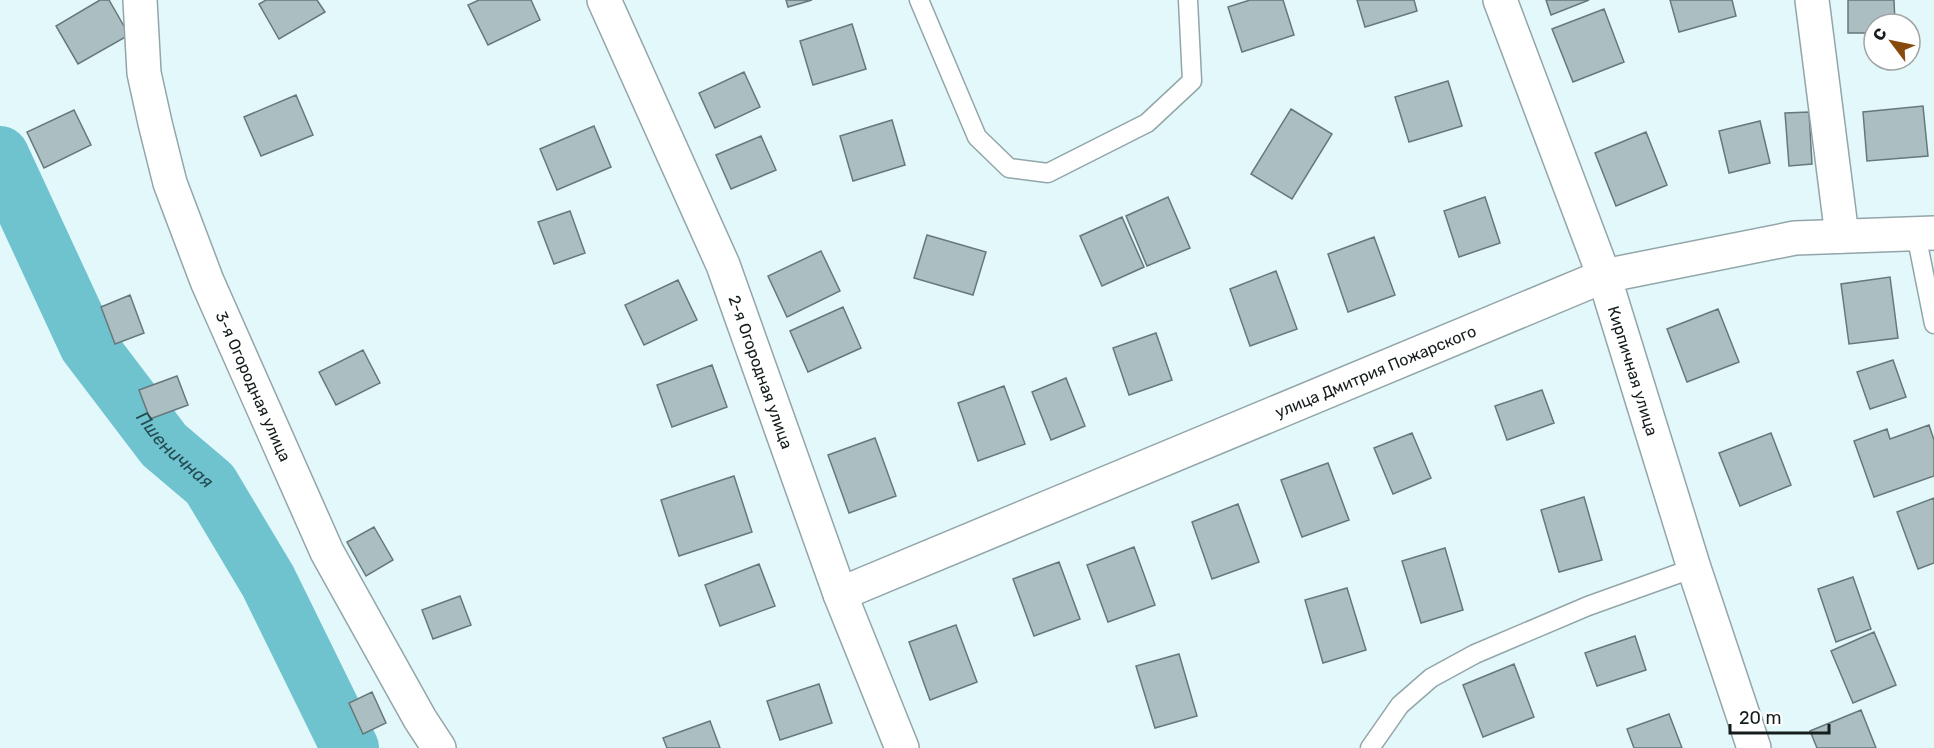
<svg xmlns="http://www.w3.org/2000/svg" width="1934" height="748" viewBox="0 0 1934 748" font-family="Rubik,sans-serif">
  <rect width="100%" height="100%" fill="#e3f8fb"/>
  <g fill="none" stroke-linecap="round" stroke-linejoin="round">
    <path stroke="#6ec3cf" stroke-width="58" id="s1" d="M0 155 88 345 164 445 210 484 268 581 350 748"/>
  </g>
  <path fill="#abbfc2" stroke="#66787b" stroke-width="1.5" d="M100 0H109L129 35 78 64 56 26Z
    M266 0H317L325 12 279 39 259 4Z
    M479 0H531L540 20 488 45 468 5Z
    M786 0H812L788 7Z
    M1250 0H1283L1294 35 1242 52 1228 7Z
    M1357 0H1414L1417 11 1365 27Z
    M1546 0H1589L1551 15Z
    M1670 0H1732L1736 16 1679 32Z
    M1848 0H1894L1895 24H1874V33H1848Z
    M1604 9 1624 62 1573 82 1552 29Z
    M852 24 866 69 813 85 800 41Z
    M744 72 760 107 715 128 699 93Z
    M1448 81 1462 126 1409 142 1395 97Z
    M296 95 313 135 261 156 244 117Z
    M1923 106 1928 156 1867 161 1863 112Z
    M1291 109 1332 134 1292 199 1251 174Z
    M74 110 91 145 44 168 27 132Z
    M1809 112 1812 164 1789 166 1785 113Z
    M892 120 905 165 853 181 840 136Z
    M1760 121 1770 163 1729 173 1719 131Z
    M594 126 611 167 557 190 540 149Z
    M1646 132 1667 185 1616 206 1595 153Z
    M761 136 776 170 731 189 716 155Z
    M1168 197 1190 248 1147 266 1126 216Z
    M1485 197 1500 243 1459 257 1444 211Z
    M570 211 585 253 554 264 538 222Z
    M1122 217 1144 267 1102 286 1080 236Z
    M927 235 986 252 973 295 914 278Z
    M1374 237 1395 295 1348 312 1328 254Z
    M821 251 840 291 787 317 768 276Z
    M1276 271 1297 329 1250 346 1230 289Z
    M1890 277 1898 338 1849 344 1841 284Z
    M678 280 697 320 644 345 625 305Z
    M130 295 144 333 115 344 101 307Z
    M843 307 861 348 808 372 790 331Z
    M1718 309 1739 362 1687 382 1667 329Z
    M1156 333 1172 380 1129 395 1113 348Z
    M363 350 380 383 336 405 319 372Z
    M1893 360 1906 397 1870 409 1857 372Z
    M712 365 727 407 672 427 657 385Z
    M177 376 188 405 150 419 139 390Z
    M1066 378 1085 426 1051 440 1032 392Z
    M1004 386 1025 444 978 461 958 403Z
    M1542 390 1554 423 1507 440 1495 406Z
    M1929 425 1934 440V476L1874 497 1854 441 1887 429 1890 439Z
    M1412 433 1431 478 1393 494 1374 448Z
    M1771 433 1791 485 1740 506 1719 453Z
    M875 438 896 496 849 513 828 455Z
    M1328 463 1349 520 1302 537 1281 480Z
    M734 476 752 532 679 556 661 500Z
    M1584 497 1602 560 1559 572 1541 510Z
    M1934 498V563L1918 569 1897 512Z
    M1238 504 1259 562 1212 579 1192 522Z
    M374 527 393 560 366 576 347 542Z
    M1134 547 1155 605 1108 622 1087 565Z
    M1445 548 1463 610 1421 623 1402 561Z
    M1059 562 1080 619 1034 636 1013 579Z
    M759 564 775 606 720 626 705 585Z
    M1853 577 1871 629 1836 642 1818 589Z
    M1347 588 1366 650 1323 663 1305 600Z
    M460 596 471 625 433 639 422 610Z
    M956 625 977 682 930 700 909 642Z
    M1874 632 1896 685 1853 703 1831 651Z
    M1635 636 1646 670 1597 686 1585 653Z
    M1179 654 1197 716 1155 728 1136 666Z
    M1514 664 1534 717 1483 737 1463 685Z
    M819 684 832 723 780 740 767 701Z
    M372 692 386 723 363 734 349 703Z
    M1861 710 1876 748H1817L1810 731Z
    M1669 714 1682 748H1634L1627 729Z
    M710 721 720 748H667L663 738Z"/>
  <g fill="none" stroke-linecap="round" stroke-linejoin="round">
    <g stroke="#92a6a9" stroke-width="21">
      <path id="service" d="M919 0 977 137 1009 168 1048 173 1147 123 1192 81 1188 0
        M1916 234 1934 324
        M1370 748 1400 705 1431 678 1475 654 1588 606 1694 568"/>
    </g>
    <g stroke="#92a6a9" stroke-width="36">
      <g id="minor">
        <path id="s2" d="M140 0 144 73 155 123 170 183 207 281 327 552 420 719 439 748"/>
        <path id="s3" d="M604 0 723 265 840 594 902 748"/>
        <path id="s4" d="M1500 0 1604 276 1694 568 1754 748"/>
        <path d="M1812 0 1842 236"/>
        <path id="s5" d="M840 594 1604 276 1795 238 1934 233"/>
      </g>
    </g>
    <use href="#service" stroke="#fff" stroke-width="18"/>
    <use href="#minor" stroke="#fff" stroke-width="33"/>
  </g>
  <g text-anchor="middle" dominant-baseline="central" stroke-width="5" stroke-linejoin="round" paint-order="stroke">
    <g font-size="16" fill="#151c1d" stroke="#fff">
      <text stroke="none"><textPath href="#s3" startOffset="404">2-я Огородная улица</textPath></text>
      <text stroke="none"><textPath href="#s5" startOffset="580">улица Дмитрия Пожарского</textPath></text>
      <text stroke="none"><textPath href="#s4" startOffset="394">Кирпичная улица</textPath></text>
      <text stroke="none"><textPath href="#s2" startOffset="406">3-я Огородная улица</textPath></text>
    </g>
    <g font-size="18" font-style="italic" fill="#234a50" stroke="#fff">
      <text stroke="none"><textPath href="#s1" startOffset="346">Пшеничная</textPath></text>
    </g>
  </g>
  <g transform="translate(1892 42) rotate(302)"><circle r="28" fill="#ffffff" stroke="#a1a4a5" stroke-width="1.5"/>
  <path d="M0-4.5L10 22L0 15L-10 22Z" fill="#884a0c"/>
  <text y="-9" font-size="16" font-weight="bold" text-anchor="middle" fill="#151c1d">С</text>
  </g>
  <path d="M1730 724v9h99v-9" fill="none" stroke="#151c1d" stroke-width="3"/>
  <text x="1739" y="724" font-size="18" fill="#151c1d" stroke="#ffffff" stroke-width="4.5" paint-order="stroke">20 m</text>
</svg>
